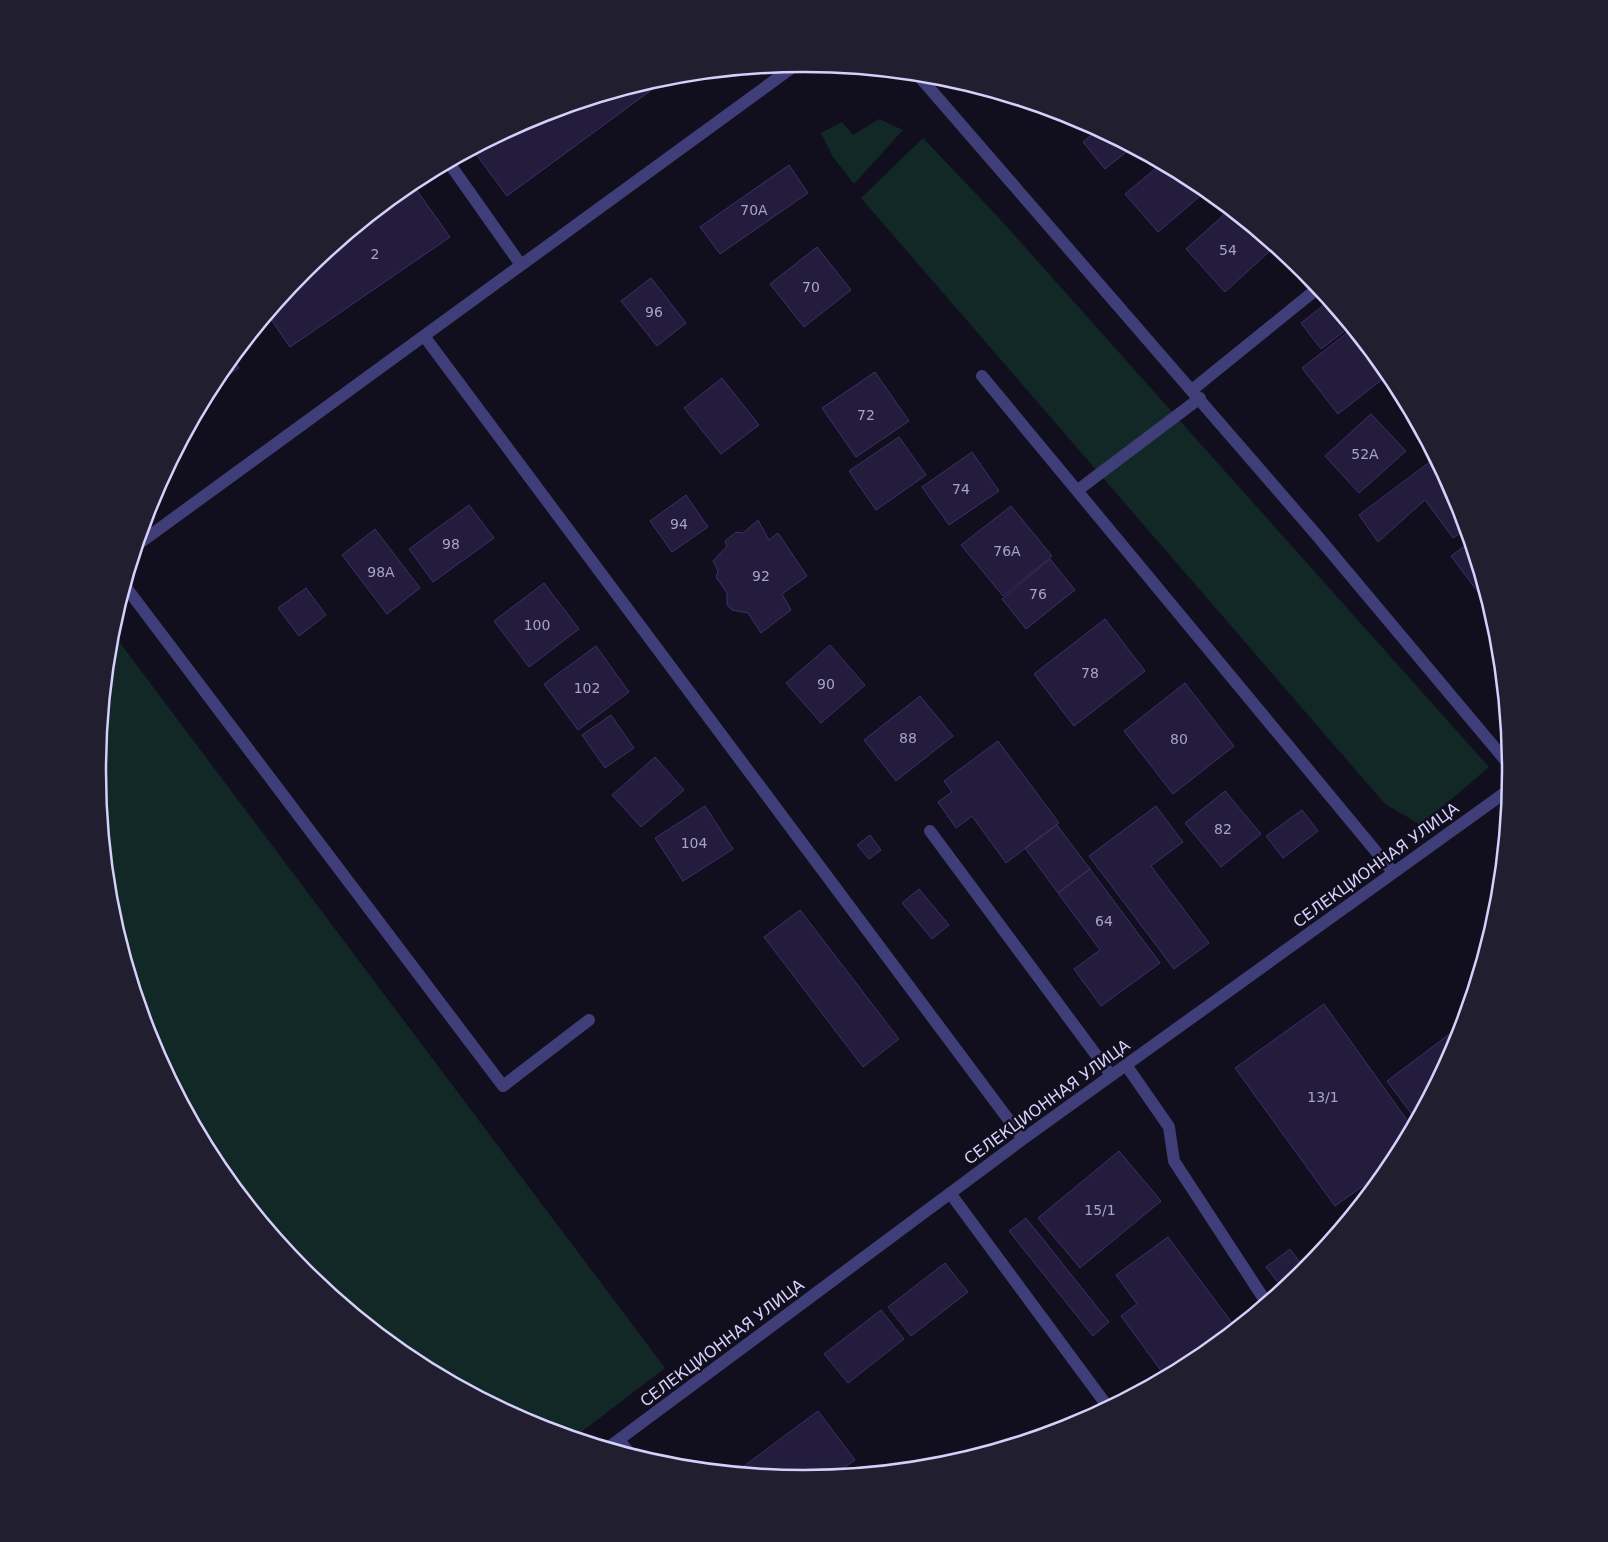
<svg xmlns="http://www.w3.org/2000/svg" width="1608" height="1542" viewBox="0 0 1608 1542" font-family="'DejaVu Sans',sans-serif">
  <rect width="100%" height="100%" fill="#110e1e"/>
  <path fill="#122827" d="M879 119 903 130 854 184 833 157 821 133 842 122 853 135Z
    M923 138 999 218 1489 767 1421 825 1385 804 861 198Z
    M111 631 665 1368 575 1437 533 1424 411 1359 304 1271 216 1164 150 1041 110 909 97 771Z"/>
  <path fill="#231c3d" stroke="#3c3167" d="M669 77 507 196 473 150 534 117Z
    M1097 130 1131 148 1105 169 1083 142Z
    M1161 164 1197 183 1206 191 1158 232 1125 194Z
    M789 165 808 193 720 254 700 227Z
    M413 185 450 237 290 347 268 315 304 271 386 203Z
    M1229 210 1241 219 1270 251 1225 292 1186 249Z
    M817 247 851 290 804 327 770 284Z
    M651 278 686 323 657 346 621 301Z
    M1329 301 1350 327 1321 349 1301 323Z
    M1352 329 1389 374 1338 414 1302 368Z
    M232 358 239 368 218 381 216 378Z
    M875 372 909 421 856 457 822 408Z
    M722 378 759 425 721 454 684 408Z
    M1371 414 1406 451 1359 493 1325 456Z
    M899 437 926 475 876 510 849 471Z
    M972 452 999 491 949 525 922 487Z
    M1435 458 1458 501 1466 529 1453 538 1425 500 1378 542 1359 515Z
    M686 495 708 527 672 552 650 521Z
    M469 505 494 538 433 582 409 549Z
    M1011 506 1052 556 1003 596 961 545Z
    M758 520 769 540 778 533 807 576 782 594 791 610 761 633 748 613 732 610 727 605V593L716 577 718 571 713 561 727 546 725 541 736 532 743 533Z
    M375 529 420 588 387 614 342 555Z
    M1470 542 1490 608 1451 556Z
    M1050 559 1075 590 1026 629 1002 599Z
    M544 583 579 629 529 667 494 621Z
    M306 588 326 615 299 636 278 608Z
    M1105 619 1145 671 1074 726 1034 674Z
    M830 645 865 685 821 723 786 683Z
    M596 646 629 692 578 730 544 684Z
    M1185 683 1234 746 1173 794 1124 731Z
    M920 696 953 736 896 781 864 740Z
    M611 715 634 748 605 768 582 735Z
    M998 741 1059 823 1006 863 972 816 956 828 938 802 952 792 944 781Z
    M655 757 684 790 641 827 612 795Z
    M1225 791 1261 834 1221 867 1185 823Z
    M705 806 733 849 683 881 655 838Z
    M1156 806 1183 842 1151 866 1209 943 1174 969 1089 856Z
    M1302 810 1318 831 1283 858 1266 836Z
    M1057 825 1090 869 1058 893 1025 848Z
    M870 835 881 850 869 859 857 845Z
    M1090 869 1160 963 1101 1006 1074 969 1100 950 1058 893Z
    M919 889 949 925 932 939 902 903Z
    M800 910 899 1039 863 1067 764 937Z
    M1324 1004 1412 1127 1389 1167 1335 1206 1235 1068Z
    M1463 1024 1457 1042 1416 1120 1387 1081Z
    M1119 1151 1161 1201 1080 1268 1038 1218Z
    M1026 1218 1109 1322 1093 1336 1009 1231Z
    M1168 1237 1235 1327 1197 1359 1165 1376 1121 1316 1137 1304 1116 1275Z
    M1290 1249 1305 1269 1283 1289 1266 1267Z
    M945 1263 968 1292 911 1336 888 1307Z
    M881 1310 904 1339 848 1383 824 1354Z
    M818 1411 855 1460 833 1475 804 1478 736 1472Z"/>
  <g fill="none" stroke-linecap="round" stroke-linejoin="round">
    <path stroke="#403e79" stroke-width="12" d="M918 75 1314 532 1511 767
      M449 163 521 265
      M424 336 1023 1139
      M982 376 1393 872
      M1192 390 1318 288
      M1078 490 1200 398
      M137 545 797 64
      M125 586 503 1086 589 1020
      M930 831 1111 1075
      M1126 1065 1169 1127 1174 1161 1266 1302
      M950 1193 1108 1407
      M619 1440 630 1454
      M609 1447 1023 1139 1510 789"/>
  </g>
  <g text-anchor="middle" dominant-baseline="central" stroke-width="5" stroke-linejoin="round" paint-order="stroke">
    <g font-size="14" fill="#a8a3cb">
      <text x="754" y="210">70А</text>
      <text x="1228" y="250">54</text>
      <text x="375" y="254">2</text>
      <text x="811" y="287">70</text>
      <text x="654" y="312">96</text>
      <text x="866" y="415">72</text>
      <text x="1365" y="454">52А</text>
      <text x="961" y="489">74</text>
      <text x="679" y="524">94</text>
      <text x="451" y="544">98</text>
      <text x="1007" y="551">76А</text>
      <text x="381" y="572">98А</text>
      <text x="761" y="576">92</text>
      <text x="1038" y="594">76</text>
      <text x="537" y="625">100</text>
      <text x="1090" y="673">78</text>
      <text x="826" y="684">90</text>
      <text x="587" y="688">102</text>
      <text x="908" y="738">88</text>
      <text x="1179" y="739">80</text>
      <text x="1223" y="829">82</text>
      <text x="694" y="843">104</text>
      <text x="1104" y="921">64</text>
      <text x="1323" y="1097">13/1</text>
      <text x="1100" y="1210">15/1</text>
    </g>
    <g font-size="16" fill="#d5d0fa" stroke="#110e1e">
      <text transform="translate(1376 865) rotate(-36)">СЕЛЕКЦИОННАЯ УЛИЦА</text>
      <text transform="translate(1047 1102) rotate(-36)">СЕЛЕКЦИОННАЯ УЛИЦА</text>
      <text transform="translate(722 1343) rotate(-37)">СЕЛЕКЦИОННАЯ УЛИЦА</text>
    </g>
  </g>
  <path d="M0 0H1608V1542H0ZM804 72H804A698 698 0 0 1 1502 770V772A698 698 0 0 1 804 1470H804A698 698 0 0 1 106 772V770A698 698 0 0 1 804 72Z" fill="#211e30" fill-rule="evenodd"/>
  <path fill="none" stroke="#d5d0fa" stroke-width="2.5" d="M804 72H804A698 698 0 0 1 1502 770V772A698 698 0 0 1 804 1470H804A698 698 0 0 1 106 772V770A698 698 0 0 1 804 72Z"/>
</svg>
